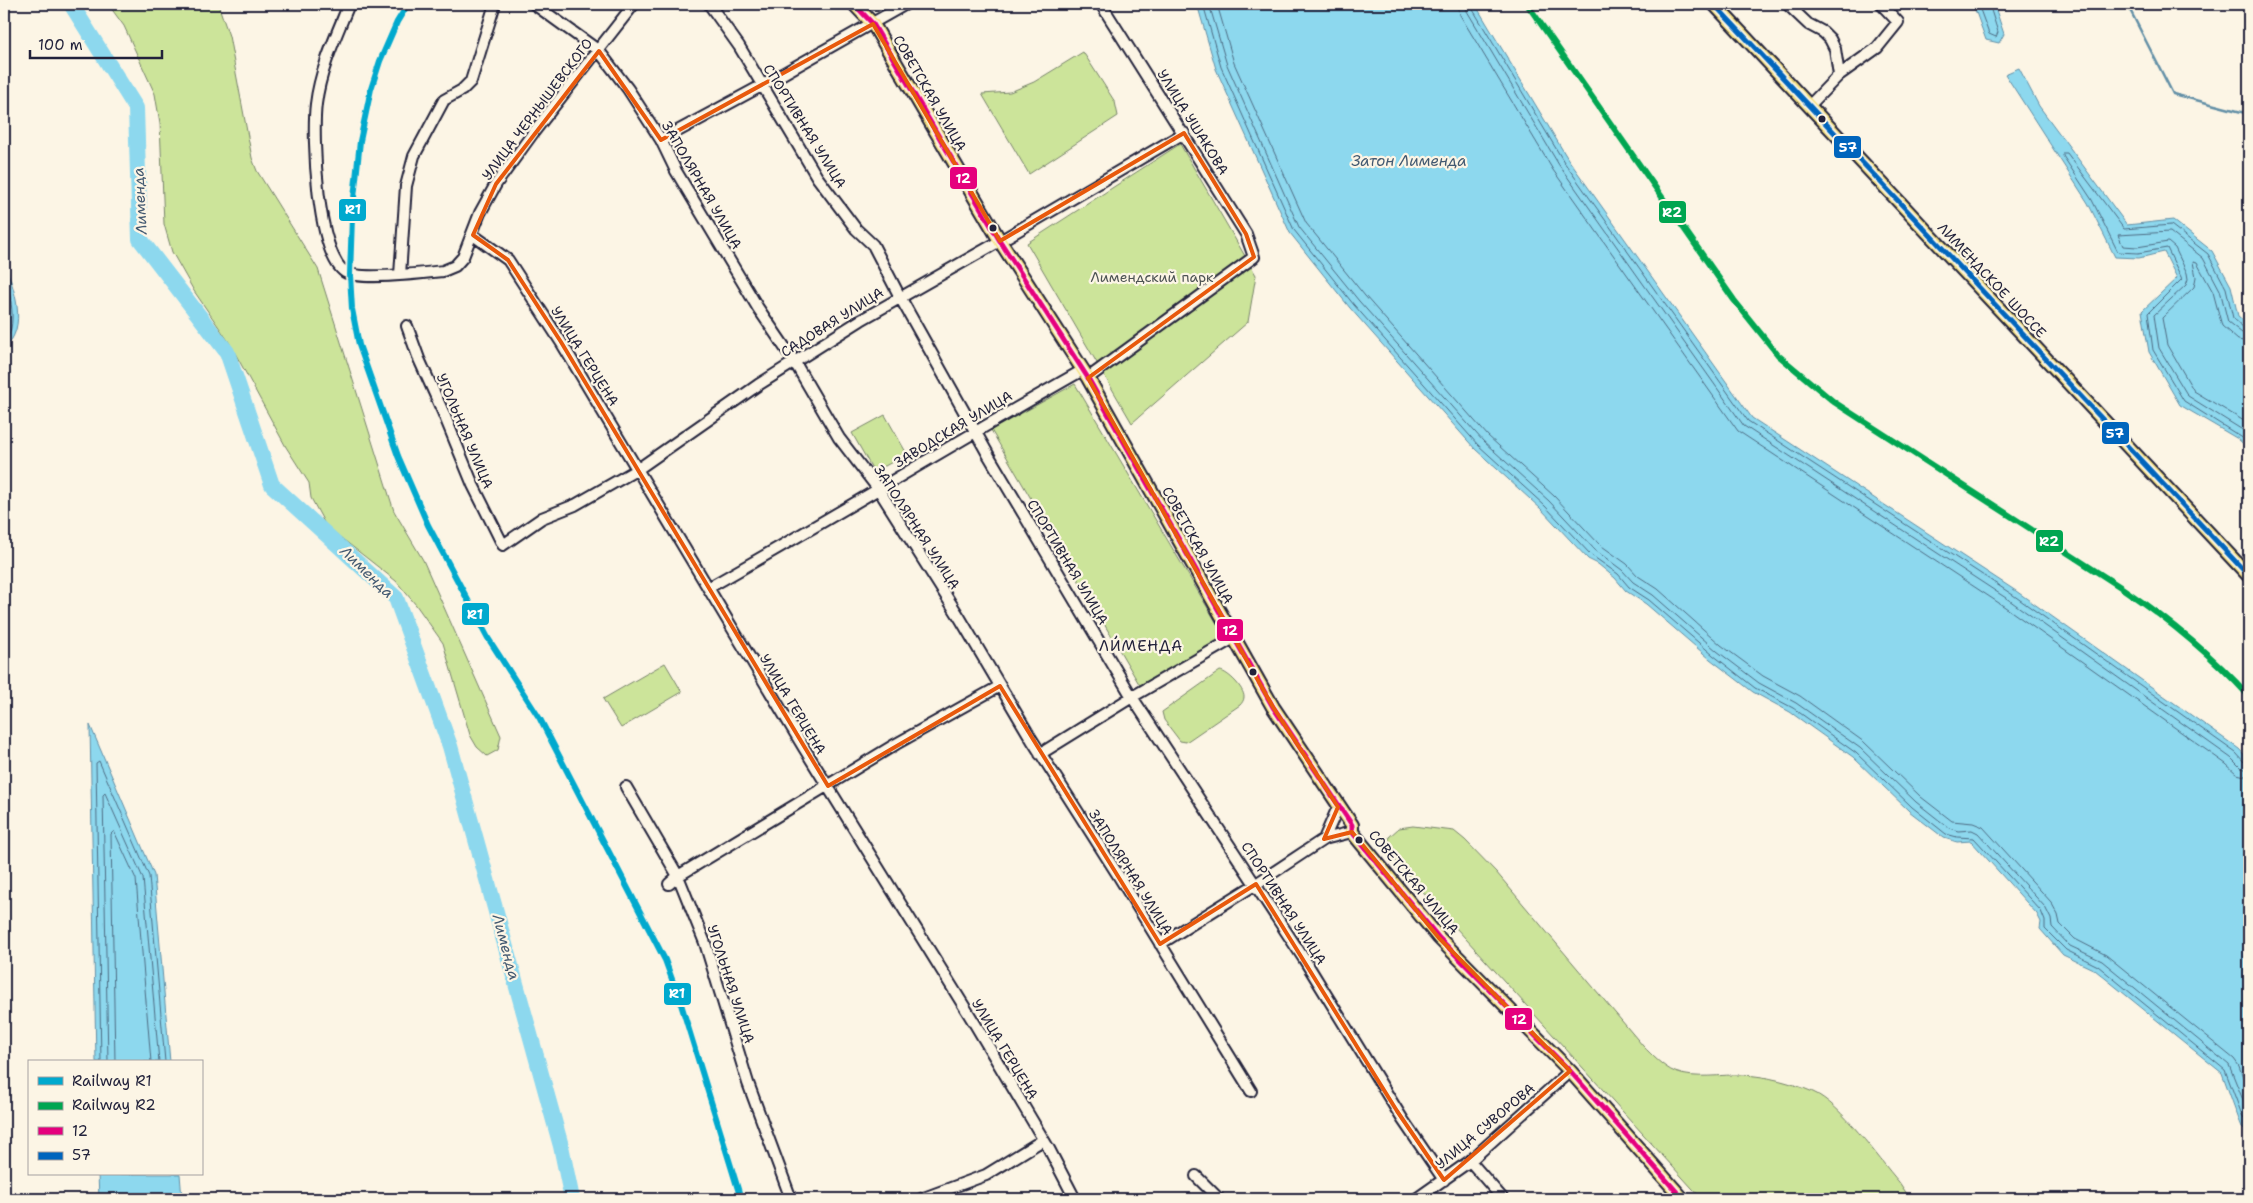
<svg xmlns="http://www.w3.org/2000/svg" width="2253" height="1203" viewBox="0 0 2253 1203" font-family="'Shantell Sans',sans-serif">
  <rect width="100%" height="100%" fill="#fcf5e5"/>
  <filter id="ink" filterUnits="userSpaceOnUse"><feTurbulence type="fractalNoise" baseFrequency=".02" numOctaves="2"/><feDisplacementMap in="SourceGraphic" scale="10" xChannelSelector="R" yChannelSelector="G"/><feConvolveMatrix kernelMatrix="1 2 1 2 8 2 1 2 1" color-interpolation-filters="sRGB"/></filter>
  <g filter="url(#ink)">
    <path fill="#cce49a" stroke="#77836a" d="M108 4H218L229 36 252 158 257 171 318 269 394 511 423 560 501 736 498 750 487 756 477 747 470 735 443 643 416 605 396 581 326 526 311 498 309 483 286 447 229 342 194 291 172 252 164 224 160 123 155 94 124 26Z
      M1083 52 1115 102 1118 116 1029 174 982 94 1010 92 1034 82Z
      M1180 144 1256 275 1248 322 1132 423 1027 243Z
      M1075 384 1225 637 1142 689 991 430Z
      M885 415 907 454 874 472 852 433Z
      M665 663 682 692 621 728 603 699Z
      M1220 671C1228 672 1244 688 1244 697 1244 700 1242 703 1240 705L1186 742 1180 741 1164 720 1162 712Z
      M1413 826 1454 831 1465 840 1496 872 1643 1046C1652 1055 1663 1067 1675 1072 1695 1080 1722 1074 1743 1075 1767 1076 1792 1083 1813 1092 1841 1104 1878 1158 1899 1182L1907 1194V1199H1702L1397 863 1389 851V837L1399 828Z"/>
    <path fill="#8dd8ee" stroke="#628fa6" d="M1197 4H1475L1568 159 1752 418 2016 591 2239 749 2249 760V1133L2242 1127 2238 1117 2222 1073 2095 970 2063 955 2040 929 2041 922 2037 914 1971 841 1957 842 1944 838 1909 811 1853 757 1790 712 1753 692 1710 659 1646 604 1626 591 1615 578 1598 564 1588 559 1541 509 1475 449 1350 308 1290 233 1216 69Z
      M1973 4H1994L2004 34 1999 43 1986 40Z
      M2019 68 2039 106 2127 225 2173 220 2212 251 2231 286 2238 316 2249 325V449L2238 439 2180 405 2149 352 2142 311 2177 278 2164 252 2139 258 2115 257 2088 203 2005 74Z
      M4 263C14 287 29 328 4 348Z
      M90 725 154 875 170 1062H96Z
      M98 1174H180L182 1199H99Z"/>
    <g fill="none" stroke-linecap="round" stroke-linejoin="round">
      <path stroke="#4d6b83" stroke-width="1" d="M1203 4 1221 67 1294 230 1354 305 1478 445 1545 506 1591 555 1618 574 1629 587 1649 600 1713 655 1755 688 1793 708 1856 753 1912 807 1946 834 1957 837 1974 838 2041 911 2045 921V929L2066 950 2098 966 2225 1070 2242 1115 2249 1126
        M1209 4 1227 65 1299 227 1359 301 1483 441 1549 501 1595 550 1622 570 1633 582 1653 595 1717 651 1759 683 1796 703 1860 748 1916 802 1949 828 1958 831 1972 830 1978 833 2045 907 2051 919 2052 927 2070 946 2102 961 2229 1065 2249 1115
        M1217 4 1234 63 1306 223 1365 296 1488 436 1554 496 1599 544 1627 564 1638 576 1658 589 1721 645 1763 676 1800 696 1864 742 1921 797 1952 821 1973 823 1983 827 2051 902 2058 915 2060 924 2075 939 2106 955 2234 1059 2239 1066 2249 1094
        M1458 4 1460 15 1553 170 1738 431 2005 607 2226 764 2237 774 2249 777
        M1465 4 1467 11 1559 165 1744 426 2009 600 2231 758 2241 768 2249 770
        M1471 4 1472 8 1564 162 1748 421 2013 595 2236 753 2244 762 2249 763
        M1978 4 1989 34 1996 37 1998 32 1989 4
        M4 275C10 291 19 329 4 341
        M2249 328H2244L2233 318 2226 288 2208 254 2171 225 2124 229 2067 153H2063V156L2092 200 2118 252 2138 253 2167 248 2182 279 2148 313 2153 350 2184 401 2249 442
        M2249 335 2242 333 2228 322 2220 290 2203 258 2170 232 2118 235 2123 246 2137 247 2168 242 2175 248 2187 273 2188 279 2186 285 2154 315 2159 348 2188 396 2249 434
        M2249 342 2238 340 2222 326 2213 292 2197 263 2193 262 2196 277 2194 287 2162 318 2167 345 2194 391 2249 424
        M101 1062 96 763 99 761 149 876 165 1062
        M108 1062 103 795 105 793 143 878 159 1062
        M115 1062 111 834 114 831 136 879 151 1062"/>
      <path stroke="#628fa6" stroke-width="2.5" d="M2127 4 2173 94 2249 114"/>
      <path stroke="#8dd8ee" stroke-width="16" d="M71 4 136 108 140 239 227 352 272 485 396 598 450 746 561 1146 572 1199"/>
      <g stroke="#22223b" stroke-width="14">
        <path id="minor" d="M349 4C336 36 320 70 316 104 312 136 317 254 345 272 359 281 425 273 443 271L455 266 463 257 480 213 496 184 533 133 634 4
          M534 4 599 51 628 89 661 140 676 171 758 308 794 361 839 438 879 490 960 618 1032 740 1118 875 1251 1091
          M709 4 739 46 817 177 856 229 873 245 900 297 989 456 1132 697 1304 959 1403 1120 1444 1180
          M1787 4 1808 24 1823 32 1830 39 1835 49 1839 75
          M1809 106 1839 75 1877 48 1898 22 1881 4
          M661 140 763 85 906 4
          M473 235 508 260 561 342 804 748 975 1024 1049 1149 1075 1199
          M400 275 406 186 414 156 444 100 462 90 471 81 495 4
          M407 326 419 359 443 412 473 485 503 545 542 518 575 505 638 469 758 385 861 320 1000 241 1184 133
          M1088 378 1254 257 1246 234 1101 4
          M708 588C834 517 957 441 1083 370
          M1040 754 1132 697 1234 638
          M626 787 678 876 705 943 748 1083 791 1199
          M1324 839 1338 807
          M669 884 678 876 896 744 1000 686
          M1160 944 1256 884 1324 839 1352 832
          M1470 1161 1503 1199
          M1196 1176 1219 1199
          M921 1199 986 1175 1043 1140
          M1416 1199 1470 1161 1570 1071"/>
      </g>
      <g stroke="#22223b" stroke-width="16">
        <path id="major" d="M854 4 873 24 1000 241 1088 378 1273 707 1352 825V832L1439 938 1570 1071 1683 1199
          M1714 4 2249 576"/>
      </g>
      <use href="#minor" stroke="#fcf5e5" stroke-width="10"/>
      <use href="#major" stroke="#f6e281" stroke-width="12"/>
      <g stroke="#fcf5e5" stroke-width="9">
        <path id="bus-1" d="M854 4 873 24 1000 241 1088 378 1273 707 1352 825V832L1439 938 1570 1071 1683 1199"/>
      </g>
      <g stroke="#fcf5e5" stroke-width="9">
        <path id="bus-2" d="M1714 4 2249 576"/>
      </g>
      <use href="#bus-1" stroke="#e5007d" stroke-width="5"/>
      <use href="#bus-2" stroke="#0065bd" stroke-width="5"/>
      <g stroke="#fcf5e5" stroke-width="10">
        <path id="rail-1" d="M408 4 397 22 380 61 371 89 360 141 352 217 350 275 352 309 359 345 398 456 428 525 488 638 540 719 665 960 681 1004 741 1199"/>
      </g>
      <g stroke="#fcf5e5" stroke-width="10">
        <path id="rail-2" d="M1527 4 1734 300 1778 355 1834 402 2122 588C2169 620 2211 654 2249 696"/>
      </g>
      <use href="#rail-1" stroke="#00a9ce" stroke-width="6"/>
      <use href="#rail-2" stroke="#00a651" stroke-width="6"/>
    </g>
  </g>
  <path fill="none" stroke="#e8590c" stroke-width="4" stroke-linejoin="round" d="M873 24 1000 241 1184 133 1246 234 1254 257 1088 378 1273 707 1338 807 1324 839 1352 832 1439 938 1570 1071 1444 1180 1397 1111 1256 884 1160 944 1000 686 828 786 561 342 508 260 473 235 496 184 599 51 661 140Z"/>
  <g fill="#22223b" stroke="#fcf5e5" stroke-width="2">
    <circle cx="1822" cy="119" r="4.5"/>
    <circle cx="993" cy="228" r="4.5"/>
    <circle cx="1253" cy="672" r="4.5"/>
    <circle cx="1359" cy="840" r="4.5"/>
  </g>
  <g text-anchor="middle" dominant-baseline="central" stroke-width="4.5" stroke-linejoin="round" paint-order="stroke">
    <g font-size="14" fill="#22223b" stroke="#fcf5e5">
      <text transform="translate(930 93) rotate(60)">СОВЕТСКАЯ УЛИЦА</text>
      <text transform="translate(537 109) rotate(-53)">УЛИЦА ЧЕРНЫШЕВСКОГО</text>
      <text transform="translate(1193 122) rotate(58)">УЛИЦА УШАКОВА</text>
      <text transform="translate(805 126) rotate(58)">СПОРТИВНАЯ УЛИЦА</text>
      <text transform="translate(702 185) rotate(60)">ЗАПОЛЯРНАЯ УЛИЦА</text>
      <text transform="translate(1992 280) rotate(47)">ЛИМЕНДСКОЕ ШОССЕ</text>
      <text transform="translate(832 322) rotate(-32)">САДОВАЯ УЛИЦА</text>
      <text transform="translate(585 356) rotate(58)">УЛИЦА ГЕРЦЕНА</text>
      <text transform="translate(953 429) rotate(-31)">ЗАВОДСКАЯ УЛИЦА</text>
      <text transform="translate(465 431) rotate(67)">УГОЛЬНАЯ УЛИЦА</text>
      <text transform="translate(917 527) rotate(57)">ЗАПОЛЯРНАЯ УЛИЦА</text>
      <text transform="translate(1198 545) rotate(61)">СОВЕТСКАЯ УЛИЦА</text>
      <text transform="translate(1068 562) rotate(59)">СПОРТИВНАЯ УЛИЦА</text>
      <text transform="translate(793 704) rotate(59)">УЛИЦА ГЕРЦЕНА</text>
      <text transform="translate(1131 872) rotate(58)">ЗАПОЛЯРНАЯ УЛИЦА</text>
      <text transform="translate(1414 882) rotate(50)">СОВЕТСКАЯ УЛИЦА</text>
      <text transform="translate(1284 903) rotate(57)">СПОРТИВНАЯ УЛИЦА</text>
      <text transform="translate(731 984) rotate(72)">УГОЛЬНАЯ УЛИЦА</text>
      <text transform="translate(1005 1049) rotate(59)">УЛИЦА ГЕРЦЕНА</text>
      <text transform="translate(1485 1126) rotate(-40)">УЛИЦА СУВОРОВА</text>
    </g>
    <g font-size="14" fill="#4c5253" stroke="#fcf5e5">
      <text x="1152" y="277">Лимендский парк</text>
    </g>
    <g font-size="15" font-style="italic" fill="#425971" stroke="#fcf5e5">
      <text x="1409" y="161">Затон Лименда</text>
      <text transform="translate(140 201) rotate(-93)">Лименда</text>
      <text transform="translate(367 572) rotate(44)">Лименда</text>
      <text transform="translate(506 947) rotate(75)">Лименда</text>
    </g>
    <g font-size="15" letter-spacing="1" fill="#22223b" stroke="#fcf5e5">
      <text x="1141" y="646">ЛИ́МЕНДА</text>
    </g>
  </g>
  <g stroke="#fcf5e5" stroke-width="2">
    <rect x="1833" y="135" width="29" height="24" rx="5" fill="#0065bd"/>
    <rect x="949" y="166" width="29" height="24" rx="5" fill="#e5007d"/>
    <rect x="338" y="198" width="29" height="24" rx="5" fill="#00a9ce"/>
    <rect x="1658" y="200" width="29" height="24" rx="5" fill="#00a651"/>
    <rect x="2101" y="421" width="29" height="24" rx="5" fill="#0065bd"/>
    <rect x="2035" y="529" width="29" height="24" rx="5" fill="#00a651"/>
    <rect x="461" y="602" width="29" height="24" rx="5" fill="#00a9ce"/>
    <rect x="1216" y="618" width="28" height="24" rx="5" fill="#e5007d"/>
    <rect x="663" y="982" width="29" height="24" rx="5" fill="#00a9ce"/>
    <rect x="1504" y="1007" width="29" height="24" rx="5" fill="#e5007d"/>
  </g>
  <g font-size="14" text-anchor="middle" font-weight="bold" fill="#fff">
    <text x="1848" y="152">57</text>
    <text x="963" y="183">12</text>
    <text x="353" y="214">R1</text>
    <text x="1672" y="217">R2</text>
    <text x="2115" y="438">57</text>
    <text x="2049" y="546">R2</text>
    <text x="475" y="619">R1</text>
    <text x="1230" y="635">12</text>
    <text x="677" y="998">R1</text>
    <text x="1519" y="1024">12</text>
  </g>
  <rect width="2253" height="1203" fill="none" stroke="#fcf5e5" stroke-width="20"/>
  <rect x="10" y="10" width="2233" height="1183" fill="none" stroke="#22223b" stroke-width="2" filter="url(#ink)"/>
  <rect x="28" y="1060" width="175" height="115" fill="#fcf5e5" stroke="#a5a1a1"/>
  <rect x="38" y="1077" width="25" height="8" fill="#00a9ce" stroke="#a5a1a1"/>
  <text x="72" y="1086" font-size="15" fill="#22223b">Railway R1</text>
  <rect x="38" y="1102" width="25" height="8" fill="#00a651" stroke="#a5a1a1"/>
  <text x="72" y="1110" font-size="15" fill="#22223b">Railway R2</text>
  <rect x="38" y="1127" width="25" height="8" fill="#e5007d" stroke="#a5a1a1"/>
  <text x="72" y="1136" font-size="15" fill="#22223b">12</text>
  <rect x="38" y="1152" width="25" height="8" fill="#0065bd" stroke="#a5a1a1"/>
  <text x="72" y="1160" font-size="15" fill="#22223b">57</text>
  <path d="M30 50v8h132v-8" fill="none" stroke="#22223b" stroke-width="2.5"/>
  <text x="38" y="50" font-size="15" fill="#22223b" stroke="#fcf5e5" stroke-width="4" paint-order="stroke">100 m</text>
</svg>
